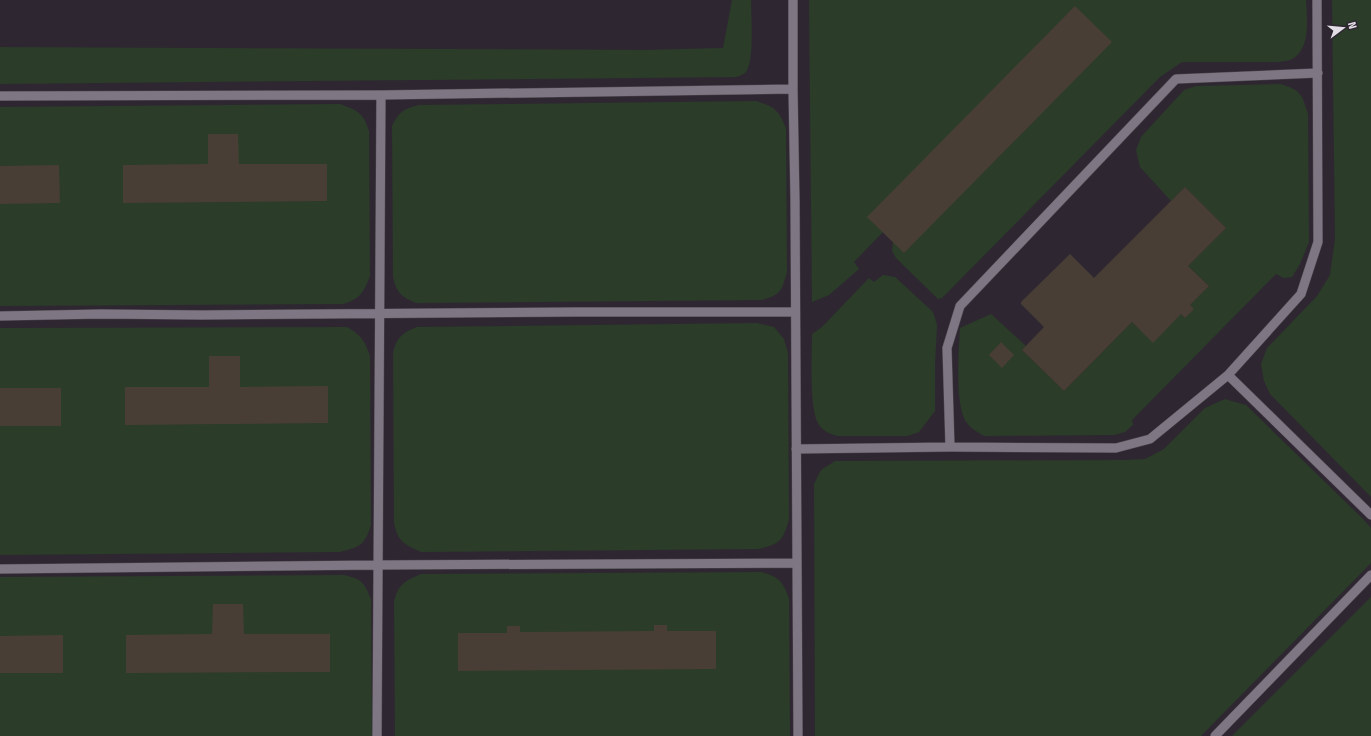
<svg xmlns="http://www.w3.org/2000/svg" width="1371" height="736" viewBox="0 0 1371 736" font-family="'Fira Sans Condensed',sans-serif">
  <rect width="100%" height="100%" fill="#2e2731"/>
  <path fill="#2b3c29" d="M732 0H751C751 14 755 64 745 73 742 75 739 76 736 77L0 84V47L646 50 723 48Z
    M809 0H1306C1307 18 1311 49 1292 59 1289 61 1283 61 1279 62H1182L1160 77 942 298 938 299 896 258 892 251 893 242 883 232 854 262 859 269 829 295 812 302Z
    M1332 0H1371V497L1270 394 1264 381 1261 364 1267 348 1317 296 1330 275 1335 239Z
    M1280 84C1301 90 1302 94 1308 114L1309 242 1300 264 1292 277 1284 278 1276 274 1132 420 1133 425 1125 432 1114 435 984 436C978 432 971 429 967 423 954 406 959 349 960 328L991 314 1026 346 1022 350 1064 391 1132 322 1153 342 1181 314 1185 318 1193 309 1190 305 1209 286 1188 266 1226 228 1185 187 1171 201 1140 167 1136 150 1141 137 1184 90 1196 86Z
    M756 101C775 107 778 109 786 128L787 272C782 290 781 295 762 300L416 303C401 296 397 294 393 277L392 126C399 112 403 109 419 105Z
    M340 104C358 111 363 112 369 131L370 276C364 292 360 299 343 304L0 306V107Z
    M883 275 895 277 933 312 937 325 935 365V411L919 432 907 436H838C830 434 822 431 818 423 809 407 812 355 812 334L822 327 869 278 874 282Z
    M757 323 774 327 784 339 788 353 789 519C783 541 780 544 758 549L421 552C404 544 398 542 394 523L393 353C397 337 402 333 417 327Z
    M347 327C361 335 365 341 370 356L371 525C365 545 360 547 340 552L0 555V328Z
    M1225 399 1246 405 1363 519 1371 528V563L1201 736H815L814 484 821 470 835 461 1125 460 1145 459 1164 449 1205 408Z
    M761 572C779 577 783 581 789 599L790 736H395L394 602C398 584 405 581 421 574Z
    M344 575C362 579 364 582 371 599L372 736H0V577Z
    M1371 597V736H1232Z"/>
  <path fill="#493e35" d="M1075 6 1112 42 904 253 867 217Z
    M208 134H238L239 164H327V201L123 203V165L208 164Z
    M59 165 60 203 0 204V166Z
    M1185 187 1226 228 1188 266 1209 286 1190 305 1194 309 1185 318 1181 314 1153 343 1132 322 1064 391 1022 350 1044 327 1021 304V302L1070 254 1094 278Z
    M1001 342 1014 355 1002 368 989 355Z
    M209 356H240V387L328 386V423L125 425V387H209Z
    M0 388H61V426H0Z
    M213 604H243L244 634H330V672L126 673V635L212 634Z
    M654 625H667V631H716V669L458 671V633H507V626H520V632L654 631Z
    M63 635V673H0V636Z"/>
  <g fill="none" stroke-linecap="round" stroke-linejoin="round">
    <g stroke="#4b464e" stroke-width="10">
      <path id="lane" d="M793 0V89L795 200 798 736
        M0 96 381 95 793 89
        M0 316 101 314 202 315 576 312H795
        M1228 375 1371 515
        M950 447 947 348 960 306 1176 79 1318 73
        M796 449 950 447 1116 448 1150 439 1228 375 1301 294 1318 242 1317 0
        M0 569 378 565 796 563
        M377 736 381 95
        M1215 736 1371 575"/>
    </g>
    <use href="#lane" stroke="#7e7682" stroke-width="9"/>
  </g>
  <g transform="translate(1343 28) rotate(74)" stroke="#2e2731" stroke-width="3" paint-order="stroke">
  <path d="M0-3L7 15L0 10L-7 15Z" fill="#e3dee5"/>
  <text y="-6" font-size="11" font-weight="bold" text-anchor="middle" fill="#e3dee5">N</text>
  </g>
</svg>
